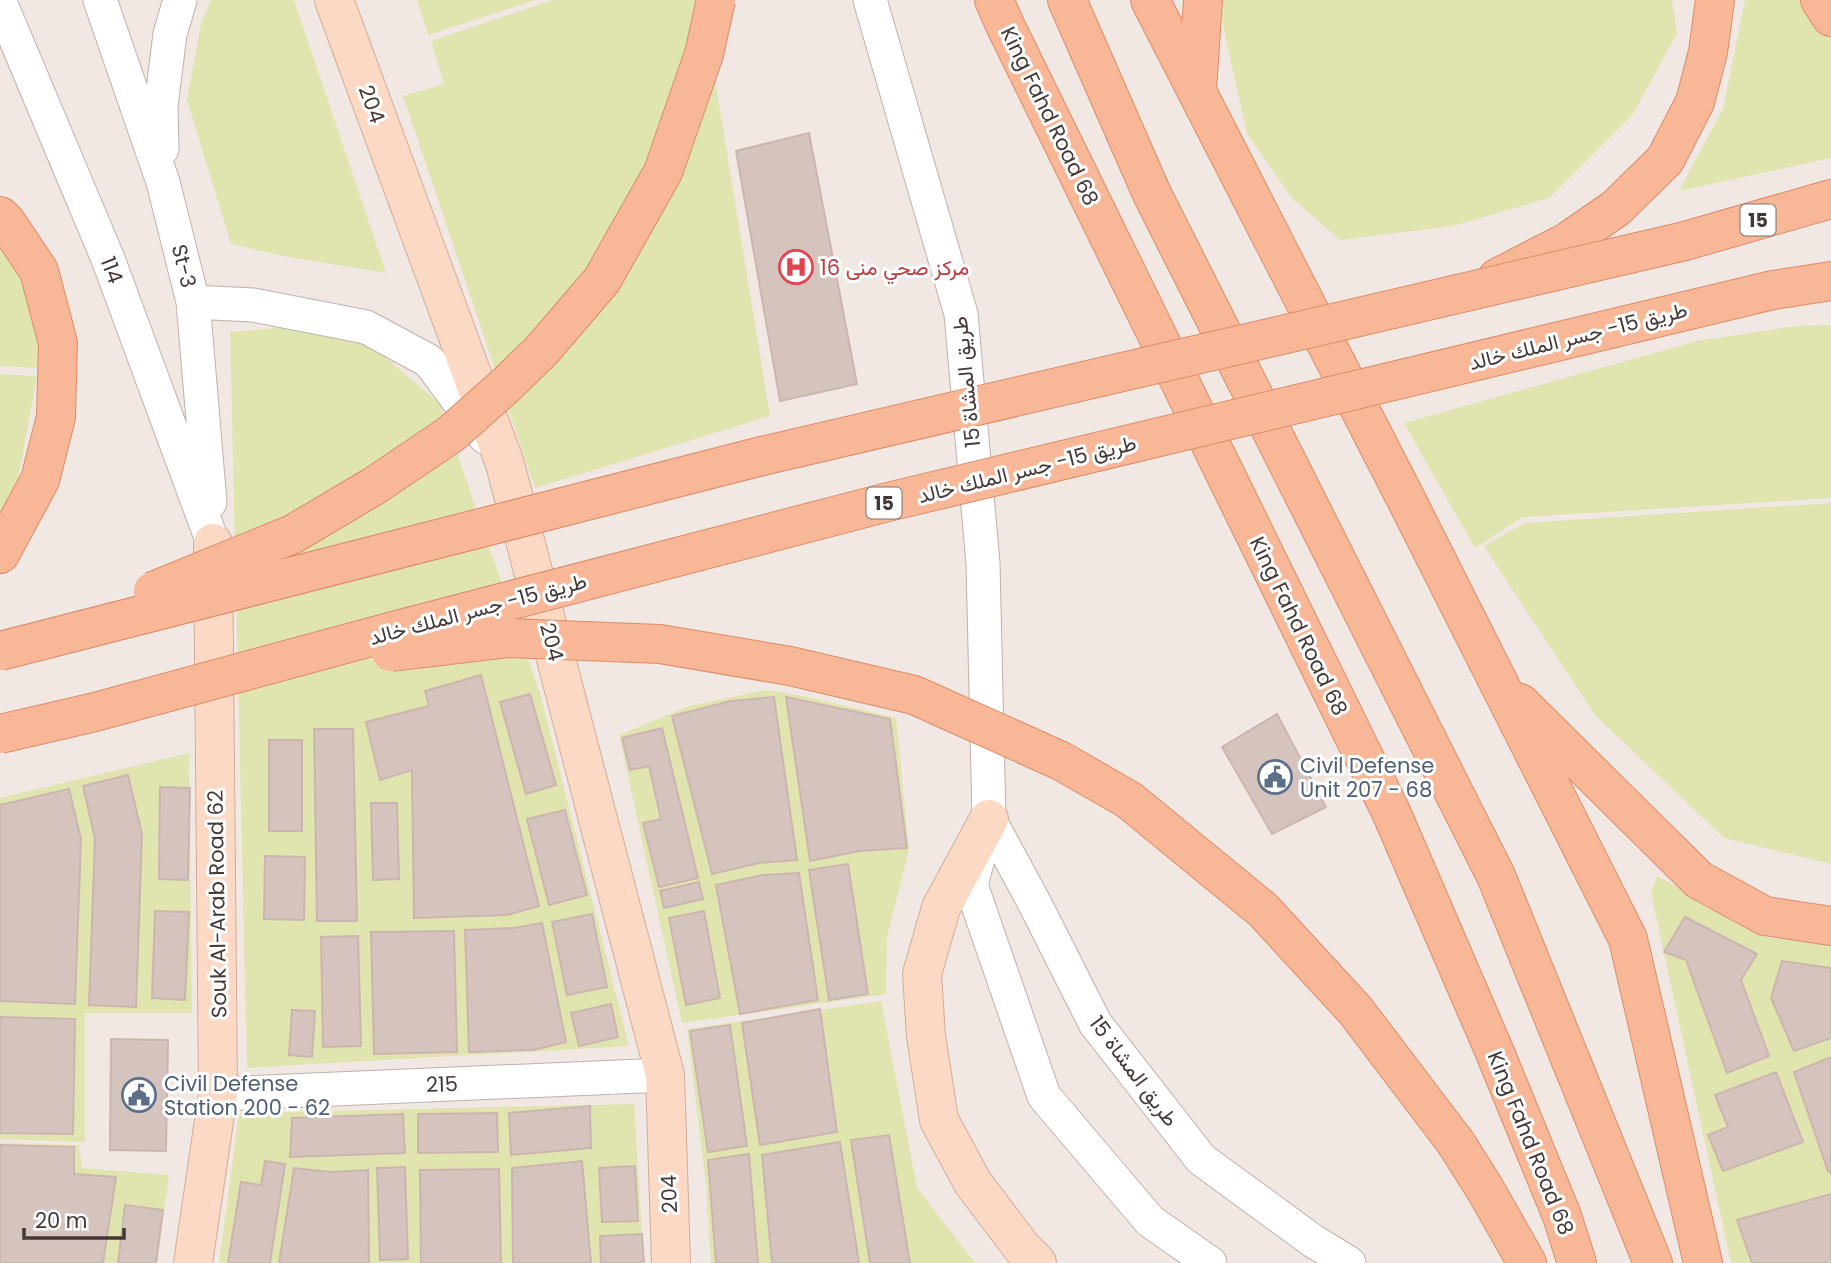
<svg xmlns="http://www.w3.org/2000/svg" width="1831" height="1263" viewBox="0 0 1831 1263" font-family="Poppins,Vazirmatn,sans-serif">
  <rect width="100%" height="100%" fill="#f1e8e4"/>
  <path fill="#e0e4af" d="M211 0H294L386 273 288 257 231 244 187 100 201 24Z
    M417 0H535L428 35Z
    M553 0H702L770 416 535 488 403 96 444 84 431 41Z
    M1224 0H1672L1677 33 1633 114 1549 198 1453 226 1340 240 1292 198 1247 134 1221 16Z
    M1745 0H1799L1808 14 1831 35V158L1679 191 1723 109Z
    M0 238 4 242 40 322 37 368 0 366Z
    M1831 325V498L1523 517 1475 548 1404 423 1697 341 1796 326Z
    M305 326 374 348 440 404 541 697 629 1046 247 1068 230 332Z
    M0 374 37 376 15 495 0 514Z
    M1831 503V864L1724 838 1594 714 1484 546 1525 523Z
    M766 690 808 697 896 718 909 850 887 937 886 994 682 1023 619 735 689 706Z
    M189 753 192 1013H85V1142L0 1139V798Z
    M1657 876 1768 938 1831 943V1263H1731L1651 893Z
    M881 1001 917 1188 975 1263H711L706 1185 687 1029Z
    M634 1104 644 1263H219L239 1113Z
    M0 1143 79 1145 82 1168 169 1175 157 1263H0Z"/>
  <path fill="#d5c3be" stroke="#ccb5ae" stroke-width="2" d="M809 133 857 384 780 401 736 151Z
    M481 675 539 906 507 915 414 918 412 770 380 780 366 722 429 706 425 691Z
    M530 694 556 785 526 794 500 702Z
    M774 697 797 860 759 863 712 874 672 716 731 701Z
    M786 697 890 719 907 848 859 851 810 861Z
    M1277 714 1326 807 1272 834 1222 747Z
    M662 728 698 878 659 887 643 823 661 819 649 766 630 770 622 738Z
    M314 729H353L357 921H317Z
    M269 740H302V831H269Z
    M128 775 142 834 136 1007 89 1005 95 839 83 786Z
    M160 787 190 788 188 880 159 879Z
    M69 789 81 839 75 1004 0 1001V805Z
    M371 803H397L399 879 373 880Z
    M565 810 587 895 549 905 527 819Z
    M265 856 305 857 304 920 264 919Z
    M848 864 868 994 829 1000 809 870Z
    M799 873 818 1000 740 1014 716 885 763 875Z
    M699 882 703 899 664 908 660 891Z
    M155 911 189 912 185 1000 152 998Z
    M704 911 720 998 686 1005 669 918Z
    M592 914 607 987 567 995 552 922Z
    M1685 917 1757 954 1741 980 1769 1056 1727 1073 1686 960 1664 952Z
    M542 923 566 1042 533 1050 469 1052 465 930 513 928Z
    M454 931 457 1052 374 1054 371 932Z
    M358 936 361 1046 323 1047 321 937Z
    M1782 961 1831 968V1038L1794 1051 1771 998Z
    M611 1004 618 1037 579 1046 571 1013Z
    M820 1009 837 1132 760 1145 742 1023Z
    M292 1010 315 1011 312 1057 289 1055Z
    M0 1017 75 1019 73 1134 0 1133Z
    M730 1025 747 1146 708 1152 690 1031Z
    M111 1039 168 1040 166 1151 110 1150Z
    M1831 1057V1173L1828 1171 1794 1072Z
    M1776 1072 1803 1142 1723 1171 1708 1135 1728 1127 1715 1095Z
    M590 1106 591 1148 511 1155 509 1113Z
    M497 1113 498 1152 418 1153V1114Z
    M403 1114 405 1153 290 1157 292 1118Z
    M889 1135 910 1263H870L851 1140Z
    M840 1142 859 1263H772L762 1155Z
    M0 1145 74 1147V1174L116 1177 103 1263H0Z
    M749 1154 758 1263H716L708 1160Z
    M265 1161 285 1164 270 1263H228L241 1182 261 1185Z
    M582 1161 591 1263H513L512 1168Z
    M635 1166 638 1221 602 1222 599 1168Z
    M405 1167 408 1259 380 1260 377 1168Z
    M294 1168 331 1172 368 1170 369 1263H279Z
    M499 1169 501 1263H421L420 1170Z
    M1831 1194V1263H1752L1737 1220Z
    M125 1205 163 1210 156 1263H118Z
    M642 1234 644 1263H601L600 1236Z"/>
  <g fill="none" stroke-linecap="round" stroke-linejoin="round">
    <g stroke="#bfb1ab" stroke-width="35">
      <path id="street" d="M100 0 163 182 193 302 210 502
        M870 0 961 314 983 563 989 819 971 885 1044 1096 1150 1221 1210 1263
        M0 2 108 259 213 543
        M162 149 161 106 170 34 180 0
        M193 302 253 305 366 327 429 361 485 437
        M989 819 1035 904 1095 1023 1201 1159 1313 1241 1349 1263
        M218 1094 665 1075"/>
    </g>
    <g stroke="#d2ad99" stroke-width="40">
      <path id="secondary" d="M334 0 505 464 665 1075 671 1263
        M989 819 941 908 922 974 926 1036 939 1120 973 1183 1023 1249 1037 1263
        M193 1263 218 1094 213 543"/>
    </g>
    <g stroke="#dc8c67" stroke-width="40">
      <path id="primary" d="M994 0 1005 25 1391 812 1493 1048 1562 1216 1577 1263
        M1067 0 1152 194 1496 876 1653 1263
        M1150 0 1410 507 1628 939 1703 1263
        M1820 0 1831 17
        M1197 90 1203 0
        M0 216 7 223 39 271 58 343 56 417 40 480 0 554
        M1685 241 1831 199
        M1497 278 1567 242 1616 208 1665 160 1695 102 1708 52 1715 0
        M1773 290 1831 281
        M1520 703 1699 880 1765 916 1831 926
        M1456 1143 1485 1189 1527 1263"/>
    </g>
    <use href="#street" stroke="#fff" stroke-width="33"/>
    <use href="#secondary" stroke="#fbd9c4" stroke-width="38"/>
    <use href="#primary" stroke="#f8b796" stroke-width="38"/>
    <g stroke="#dc8c67" stroke-width="40" stroke-linecap="butt">
      <path id="primary-bridge" d="M153 591 293 534 374 486 451 434 505 386 542 350 602 280 663 172 704 54 716 0
        M0 651 762 456 1685 241
        M391 652 508 638 660 644 790 666 914 695 1061 761 1129 800 1263 910 1355 1010 1456 1143
        M0 734 95 712 393 631 888 502 1773 290"/>
    </g>
    <use href="#primary-bridge" stroke="#f8b796" stroke-width="38"/>
  </g>
  <defs>
    <g id="hospital-ring" transform="scale(1.75)"><circle r="9.5" fill="#fff" stroke="#e0444e" stroke-width="1.5"/><path d="M-5-5h3v3.5h4V-5h3V5h-3V1.5h-4V5h-3Z" fill="#e0444e"/></g>
    <g id="civic-ring" transform="scale(1.75)"><circle r="9.5" fill="#fff" stroke="#5c6f8a" stroke-width="1.5"/><path d="M-.6-6.5H3V-4.5H.6V-3L4-1V1h2V6H-6V1h2V-1L-.6-3ZM-1.2 2.5V6h2.4V2.5Z" fill="#5c6f8a"/></g>
  </defs>
  <g fill-rule="evenodd">
    <use href="#hospital-ring" x="796" y="267"/>
    <use href="#civic-ring" x="1275" y="777"/>
    <use href="#civic-ring" x="139" y="1095"/>
  </g>
  <g text-anchor="middle" dominant-baseline="central" stroke-width="6" stroke-linejoin="round" paint-order="stroke">
    <g fill="#fff" stroke="#7b7472" stroke-width="2">
      <rect x="1740.5" y="204.5" width="35" height="31" rx="5"/>
      <rect x="866.5" y="487.5" width="35" height="31" rx="5"/>
    </g>
    <g font-size="19" font-weight="bold" fill="#433835">
      <text x="1758" y="220">15</text>
      <text x="884" y="503">15</text>
    </g>
    <g font-size="21" fill="#433835" stroke="#fff">
      <text transform="translate(372 104) rotate(70)">204</text>
      <text transform="translate(1050 116) rotate(64)">King Fahd Road 68</text>
      <text transform="translate(184 266) rotate(76)">St-3</text>
      <text transform="translate(112 270) rotate(69)">114</text>
      <text transform="translate(1578 336) rotate(-14)">طريق 15- جسر الملك خالد</text>
      <text transform="translate(966 382) rotate(-96)">طريق المشاة 15</text>
      <text transform="translate(1027 469) rotate(-14)">طريق 15- جسر الملك خالد</text>
      <text transform="translate(478 609) rotate(-15)">طريق 15- جسر الملك خالد</text>
      <text transform="translate(1299 626) rotate(64)">King Fahd Road 68</text>
      <text transform="translate(552 642) rotate(75)">204</text>
      <text transform="translate(217 904) rotate(-91)">Souk Al-Arab Road 62</text>
      <text transform="translate(1134 1071) rotate(53)">طريق المشاة 15</text>
      <text transform="translate(442 1084) rotate(-2)">215</text>
      <text transform="translate(1531 1143) rotate(68)">King Fahd Road 68</text>
      <text transform="translate(669 1194) rotate(-92)">204</text>
    </g>
    <g font-size="21" fill="#be3a42" stroke="#fff" text-anchor="start">
      <text x="820" y="267">مركز صحي منى 16</text>
    </g>
    <g font-size="21" fill="#4e5e75" stroke="#fff" text-anchor="start">
      <text x="1300" y="765">Civil Defense<tspan x="1300" dy="24">Unit 207 - 68</tspan></text>
      <text x="164" y="1083">Civil Defense<tspan x="164" dy="24">Station 200 - 62</tspan></text>
    </g>
  </g>
  <path d="M24 1228v10h100v-10" fill="none" stroke="#433835" stroke-width="3.5"/>
  <text x="35" y="1228" font-size="21" fill="#433835" stroke="#ffffff" stroke-width="5" paint-order="stroke">20 m</text>
</svg>
